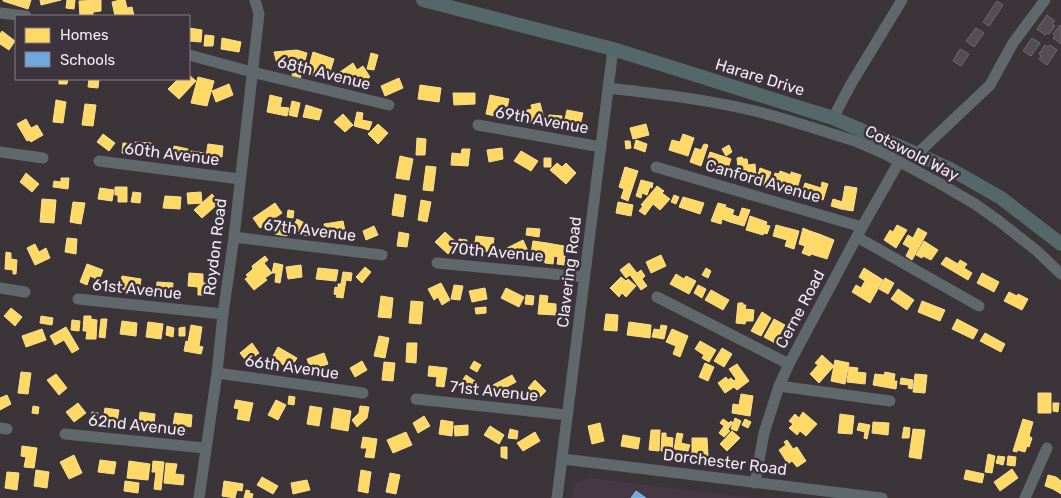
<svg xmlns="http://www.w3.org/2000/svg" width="1061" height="498" viewBox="0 0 1061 498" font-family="Rubik,sans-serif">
  <rect width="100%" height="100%" fill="#3b353a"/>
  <path fill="#453744" d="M589 478 755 498H572L574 484Z"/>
  <path fill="#ffd966" stroke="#fbde8f" d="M3 0H31L28 9 3 1Z
    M40 0H61L41 5Z
    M67 0H75L74 9 66 8Z
    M101 0V11L93 12V16H80L79 1Z
    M120 0H125L127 8 132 7 134 16H115L112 2Z
    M189 28 202 30 201 42 189 41Z
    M2 31 15 41 9 50 0 44V34Z
    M205 35 214 36 213 46H204Z
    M222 38 241 42 239 52 221 49Z
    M297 50 307 53 300 79 292 76 294 64H277L274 52Z
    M313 52 334 59 330 72 321 70 318 77 307 74Z
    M371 53 378 55 374 70 367 69Z
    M353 63 357 70 363 66 370 77 353 88 350 82 345 85 337 74Z
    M189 75 196 81 179 99 168 89 178 79H189Z
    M198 77 214 81 207 106 191 103Z
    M399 78 403 88 385 96 381 86Z
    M59 79H68L67 84H59Z
    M89 79H99L98 88 88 87Z
    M229 84 233 95 216 102 212 91Z
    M420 85 441 88 439 102 418 99Z
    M453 93H475V104L454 105Z
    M270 95 282 98 280 107 289 108 287 116 267 112Z
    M490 95 509 99 507 108 498 105 495 116 486 114Z
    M56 100 66 102 63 123 53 122Z
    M292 101 300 103 297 117 289 115Z
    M540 103 545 123 538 125 537 121 526 124 523 111 532 109 531 105Z
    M85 104 96 105 93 126 82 125Z
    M306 105 322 110 319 120 303 117Z
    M567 110 583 113 580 125 572 122 569 130 563 128Z
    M357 112 363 113 362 120 372 122 369 130 354 126Z
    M343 114 353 125 345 132 334 122Z
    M549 115 562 116 561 126 548 124Z
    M26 119 31 128 37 125 43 135 31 142 29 140 27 141 17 124Z
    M378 124 388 133 378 144 368 134Z
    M646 124 649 135 633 139 630 128Z
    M103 134 115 143 109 151 97 142Z
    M683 134 694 138 688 156 669 150 672 140 680 142Z
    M417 138 426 139 425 155H416Z
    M636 140 647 144 645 152 634 148Z
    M625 141H630L631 148 626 149Z
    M135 142 151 143V154H136V144Z
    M123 143 134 144 133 154 122 153Z
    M208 144 223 146 222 157 214 156 213 164 205 162Z
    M704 144 708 145 701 166 690 162 695 148 701 150Z
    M729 145 732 152 726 156 722 149Z
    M174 146 188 149 186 160 172 158Z
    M502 148 503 159 489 162 487 150Z
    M462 149H470L468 166 451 165 452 153 461 154Z
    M191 151 204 153 203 163 190 161Z
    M521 151 538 161 531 171 514 161Z
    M710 152 731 159 727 171 706 164Z
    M400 156 413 159 409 180 396 178Z
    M742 157 743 159H747L748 165 755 164 756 177H760V182L749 183 748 176 739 177 737 158Z
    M544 158H551V167H544Z
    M557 163 562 167 566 163 576 173 566 184 550 170Z
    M426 166 436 167 433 191 423 190Z
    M625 167 638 171 628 201 621 198 624 189 619 187Z
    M760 168 771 172 769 178 758 175Z
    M780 171 791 175V172L801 175 796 192 772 185 775 173 779 174Z
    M26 173 39 184 32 192 20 182Z
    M764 177 773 180 770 188 761 185Z
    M61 178H69L68 189 53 187 54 181 61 182Z
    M641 180 653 183 652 188 650 187 647 195 642 193 641 198 636 196Z
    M822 182 828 184 823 200 818 198 816 203 809 201 810 198 801 195 805 183 821 188Z
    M657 186 664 191 662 193 670 199 660 210 653 204 645 215 639 211 643 206 641 205Z
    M845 186 857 188 853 211 841 209Z
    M115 187H127V202H118V195H115Z
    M100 188 114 190 112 201 98 199Z
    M133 192 141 193 140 203 131 202Z
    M201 192 202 203 188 204 187 193Z
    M212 194 219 203 202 218 194 210Z
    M395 194 406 196 403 217 392 215Z
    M674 195 679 197 676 204 671 202Z
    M165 196 181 197 180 209 163 208Z
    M683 197 704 203 700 214 679 207Z
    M42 199 56 200 54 223 40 222Z
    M833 199 843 202 841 209 831 206Z
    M421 200 431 202 427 222 418 220Z
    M73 202 85 203 81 224 70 222Z
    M618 202 633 205 631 216 616 213Z
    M275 203 282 213 260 228 253 218Z
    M718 203 726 205 725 207 734 210 730 222 722 219 721 224 711 221Z
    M742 208 750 210 744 226 730 222 733 215 739 217Z
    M288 210 294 211 293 218 287 217Z
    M750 216 767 222 766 225 770 226 767 234 764 233 763 235 746 230Z
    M297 219 314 228 309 237 292 229Z
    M280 220 289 221 287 236 275 234 276 228H279Z
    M343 221 345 231 326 235 324 224Z
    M776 225 799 231 794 249 785 246 787 240 773 236Z
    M897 225 907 230 896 248 884 240 890 230 893 232Z
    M374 226 378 235 366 240 363 231Z
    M527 228 540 229 539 237 526 235Z
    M803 228 810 231 805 246 799 244Z
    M918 228 927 233 912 260 906 256 910 248 903 244 908 235 913 238Z
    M810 231 819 234 810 256 802 253 805 246Z
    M399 232 409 234 407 247 397 246Z
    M445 232 458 244 448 254 435 242Z
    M819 234 834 240 827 259 811 254Z
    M476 236 494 238 492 252 474 250Z
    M67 238 77 239 76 254 65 252Z
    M459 239 467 240 465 254 457 252Z
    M523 240 528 251 511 258 507 248Z
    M533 241 547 243 545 262 530 260Z
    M924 241 938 250 931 260 923 256 922 258 916 255Z
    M547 243 564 246 563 256H565L564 265 557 264 558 257 554 256 553 264 545 263Z
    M35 244 39 252 46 248 50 258 35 265 27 248Z
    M6 252 11 253V259L17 260 16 274H13V270L5 269Z
    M661 255 666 266 651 273 646 262Z
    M265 256 268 260 264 263 272 273 265 278 267 280 254 290 245 279 248 277 246 275 253 269 252 266Z
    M946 257 958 264 960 260 967 264 964 268 972 273 968 280 941 264Z
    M274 263 283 265 280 283 275 282 276 273H272Z
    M629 263 637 273 641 270 645 276 642 279 647 286 641 290 630 275 626 278 620 270Z
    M87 264 103 270 99 280 90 276 87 285 80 282Z
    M301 265 302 277 288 279 286 267Z
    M365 267 371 272 362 283 356 277Z
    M318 268 338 270 336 281 316 279Z
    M706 268 711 271 708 278 702 275Z
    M864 268 883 280 870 303 852 292 856 285 861 288 865 281 859 277Z
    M343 272 352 273 351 281 346 280 343 298 336 297 337 295 334 294 335 287 338 288V284H341Z
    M189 273 203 274V283H210L209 295H198V287L188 286Z
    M982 273 999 282 994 292 977 283Z
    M676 274 684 279 686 276 696 281 689 294 670 284Z
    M122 276 141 279 139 292 120 289Z
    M621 277 626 281 628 279 636 286 626 297 622 293 619 297 610 288Z
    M885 278 894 283 888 294 879 289Z
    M157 282 173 283 172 295 156 294Z
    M441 283 450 300 442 305 438 297 434 300 428 289Z
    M454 285 463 286 460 300 451 299Z
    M698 285 706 289 702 298 694 293Z
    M485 288 487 299 472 302 469 291Z
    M506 288 524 297 519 307 501 298Z
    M898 289 914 300 907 310 891 299Z
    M711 290 729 300 723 310 705 300Z
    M1009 292 1017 296 1018 294 1028 299 1022 310 1004 301Z
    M526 295 534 296 533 305 525 304Z
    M540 295 548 296 547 303 556 304V315L538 314Z
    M381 296 393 298 391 318 378 317Z
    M411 301 423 302 421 324 409 323Z
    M922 301 945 310 940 321 918 312Z
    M738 303H743V305H746L745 309 754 310 753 321H746L745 324 736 323Z
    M486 307V313L476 314 475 308Z
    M11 308 22 317 15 326 4 316Z
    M762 312 771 318 761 336 751 331Z
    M606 314 618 315 617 331 604 330Z
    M41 316 53 318 52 325 40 323Z
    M84 316H91V319L97 320 96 339H86L87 331H83Z
    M101 319H107L105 338 99 337Z
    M774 319 785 325 775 343 764 337Z
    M957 319 978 330 973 339 952 329Z
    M72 320 80 321 79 331 71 330Z
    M122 321 137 323 136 336 120 334Z
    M148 322 163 324 161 339 146 337Z
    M629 322 651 325 650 338 627 335Z
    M191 325 202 327 199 346 203 347 201 354 184 351 186 341 188 342Z
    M661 325 667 326 664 339 652 337 654 329 660 330Z
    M167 326 174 328 173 337 166 335Z
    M66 327 79 349 72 353 64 340 55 345 50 336Z
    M185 327V336H179V328Z
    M42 329 46 340 26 347 22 336Z
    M672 329 688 336 680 357 673 354 676 346 666 342Z
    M985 333 1005 344 1001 352 980 341Z
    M379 336 389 338 385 358 374 356Z
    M700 341 716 350 709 362 702 358 704 355 695 349Z
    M252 343 259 353 247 362 240 353Z
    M407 343H417L416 363 406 362Z
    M278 347 297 358 290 369 272 358Z
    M722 348 732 354 724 367 714 361Z
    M324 353 328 364 311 370 307 359Z
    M822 355 834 366 819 383 810 374 818 365 815 363Z
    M835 360 849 363 845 384 831 381Z
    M362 361 367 370 355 377 350 368Z
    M474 361 481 365 477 372 470 368Z
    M384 362 395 363 393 381 382 380Z
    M705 363 714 367 708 381 699 377Z
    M737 364 749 381 737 390 734 387 725 393 718 383 726 377 728 380 731 378 734 381 736 379 729 369Z
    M429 366 447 368 444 387 436 386 437 377 428 376Z
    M849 367 858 368 857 372 866 373 865 384 847 382Z
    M21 372 31 373 28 394 18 393Z
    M885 372 895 374 894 381H897L896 389 873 385 875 374 884 375Z
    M56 374 67 388 59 395 47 380Z
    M915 374 927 375 925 393 913 392Z
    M466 375 478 383 472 392 460 384Z
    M512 375 516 382 497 392 493 385Z
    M901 378 913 380 912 389 908 388 909 385 900 384Z
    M535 380 546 391 539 398 528 388Z
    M1038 393H1051V413H1038Z
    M741 394 753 396 750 416 732 413 733 404 739 405Z
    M7 395 11 404 0 410V398Z
    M289 396 295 397 294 405 288 404Z
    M236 400 253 403 249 421 237 419 239 409 234 408Z
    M276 400 286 405 278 420 268 415Z
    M78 403 86 413 74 422 66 412Z
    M1053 403H1059L1058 412 1053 411Z
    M33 406 39 407 38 414 32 413Z
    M310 406 322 408 319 426 307 424Z
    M360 406 369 407 367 418 357 427 352 420 359 413Z
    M105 408 119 410 117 422 103 420Z
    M334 408 351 411 348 431 331 428Z
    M92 412 98 413 97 421 91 420Z
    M140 412 155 414 154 425 139 423Z
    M803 412 817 424 806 436 800 431 797 435 789 428 793 424 789 421 795 414 799 418Z
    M175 413 192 415 191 427 182 425 180 433 172 432Z
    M840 414 854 416 852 434 838 433Z
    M424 416 430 426 418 433 413 423Z
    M735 418 741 421 737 431 731 429Z
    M723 419 729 423 731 421 733 423 728 429 720 423Z
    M745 419 751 422 748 428 742 425Z
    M1023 419 1033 422 1029 436 1032 438 1029 447 1027 446 1025 452 1017 450V452L1013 451Z
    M441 420 453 422 452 436 439 434Z
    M873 422 889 423 888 435 872 433Z
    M600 423 604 441 592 444 588 426Z
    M859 423 870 425 867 439 864 438 865 432 857 430Z
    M468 425V435L455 436 454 426Z
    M490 426 504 435 499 444 484 435Z
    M724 426 730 431 724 437 719 433Z
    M904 427 910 428 909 438H902Z
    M510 429 518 431 517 439 508 438Z
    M913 429 925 430 921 459 909 457Z
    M651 430H660L659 451 649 450Z
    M732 431 740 438 727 451 720 444Z
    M406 432 412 445 393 453 387 440Z
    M535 432 540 441 523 451 517 443Z
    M662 433H666V437L673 438 672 452 661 451Z
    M677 433 683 434 681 443 690 445 688 451 674 449Z
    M623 435 640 438 638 449 621 446Z
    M363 437 377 439 374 458 365 457 367 448H361Z
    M692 438H707L708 456H692Z
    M787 440 793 449 797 447 806 461 797 467 792 461 788 464 779 450 786 445 784 442Z
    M22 446 37 448 34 468 24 467 26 457 21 456Z
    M501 447H507V459L501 457Z
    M988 454 995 456 992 473 985 472Z
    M74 455 82 473 69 479 60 462Z
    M998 456 1005 457 1003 465 996 463Z
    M1008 456 1016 457 1015 466 1007 465Z
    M100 460 116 462 114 474 98 472Z
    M129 461 150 464 148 480 127 478Z
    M153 461 164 462 161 490 154 489 156 472H152Z
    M166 463 177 464 175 474 184 475 183 485 164 483Z
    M1012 469 1018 478 1000 491 994 482Z
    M36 470 49 472 47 488 34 486Z
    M361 470 371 472 368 493 358 491Z
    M966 470 984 474 982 483 964 479Z
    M7 472 19 473 17 490 5 488Z
    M390 473 400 475 396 494 386 492Z
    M1048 475 1056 477 1061 481V494L1053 489 1045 486Z
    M262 477 278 486 273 494 257 485Z
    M307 480 310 490 293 494 291 483Z
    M125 481 139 483 138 493 124 491Z
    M224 481 243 484 242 491 237 490 235 498 222 496Z
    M246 490 250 491 249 493 253 494 252 498H244Z"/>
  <path fill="#6fa8dc" stroke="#96bce2" d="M636 491 646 498H631Z"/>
  <path fill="#554d54" stroke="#6e6a6e" d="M997 1 1003 5 989 26 983 22Z
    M1047 15 1055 21 1052 24 1055 26 1049 34 1047 33 1045 35 1037 29Z
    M1060 25 1061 26V44L1053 38 1055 36 1053 34Z
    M976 28 984 33 974 47 966 41Z
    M1032 38 1040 43 1031 56 1023 51Z
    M1045 45 1048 47 1050 45 1057 50 1047 65 1039 59 1041 56 1039 54Z
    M960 49 969 54 961 66 953 61Z"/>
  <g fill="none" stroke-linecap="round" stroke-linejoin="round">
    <path stroke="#5f696b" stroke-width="11" d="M0 13 26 16
      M189 55 252 72 389 105
      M608 88C660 94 712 100 763 113 794 121 825 132 855 141L885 154 939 183 975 204 999 221 1037 251 1061 274
      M833 118 851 84 902 0
      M478 125 601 147
      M0 152 43 158
      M917 154 990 85 1013 43 1045 0
      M99 161 240 179
      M656 167 862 227
      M234 237 382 255
      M857 237 979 306
      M437 263 584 277
      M0 288 25 292
      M657 297 789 364
      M78 299 223 314
      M217 373 363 393
      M779 386 890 401
      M416 399 567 415
      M0 428 7 429
      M65 434 205 448
      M563 459 882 498
      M755 483 764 433 779 386 789 364 862 227 899 162
      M199 498 217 373 223 314 234 237 259 14 255 0
      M557 498 613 49
      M1025 498 1047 448"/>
    <path stroke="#546869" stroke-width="14" d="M423 0 613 49 833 118 917 154 950 169 968 179 1001 198 1061 244"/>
  </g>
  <g text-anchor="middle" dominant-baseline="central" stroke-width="5" stroke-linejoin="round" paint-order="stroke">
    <g font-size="16" fill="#f1eaf0" stroke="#3d333c">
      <text transform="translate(324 73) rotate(14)">68th Avenue</text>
      <text transform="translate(760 77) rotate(17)">Harare Drive</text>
      <text transform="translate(542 120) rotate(10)">69th Avenue</text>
      <text transform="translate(912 153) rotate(27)">Cotswold Way</text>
      <text transform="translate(172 154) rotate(7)">60th Avenue</text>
      <text transform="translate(763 181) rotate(16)">Canford Avenue</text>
      <text transform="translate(310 230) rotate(7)">67th Avenue</text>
      <text transform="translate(215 247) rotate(-83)">Roydon Road</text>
      <text transform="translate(497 252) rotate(5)">70th Avenue</text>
      <text transform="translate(569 272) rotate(-83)">Clavering Road</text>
      <text transform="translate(137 289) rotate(6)">61st Avenue</text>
      <text transform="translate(800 309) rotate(-62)">Cerne Road</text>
      <text transform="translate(292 367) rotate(8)">66th Avenue</text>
      <text transform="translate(494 391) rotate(6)">71st Avenue</text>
      <text transform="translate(137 425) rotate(6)">62nd Avenue</text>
      <text transform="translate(725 462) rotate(7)">Dorchester Road</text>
    </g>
  </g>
  <rect x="15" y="15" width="175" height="65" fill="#3d333c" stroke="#857c84"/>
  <rect x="25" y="28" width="25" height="15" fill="#ffd966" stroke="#857c84"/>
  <text x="60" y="40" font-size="15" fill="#f1eaf0">Homes</text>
  <rect x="25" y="52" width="25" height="15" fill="#6fa8dc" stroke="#857c84"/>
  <text x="60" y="65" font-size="15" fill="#f1eaf0">Schools</text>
</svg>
